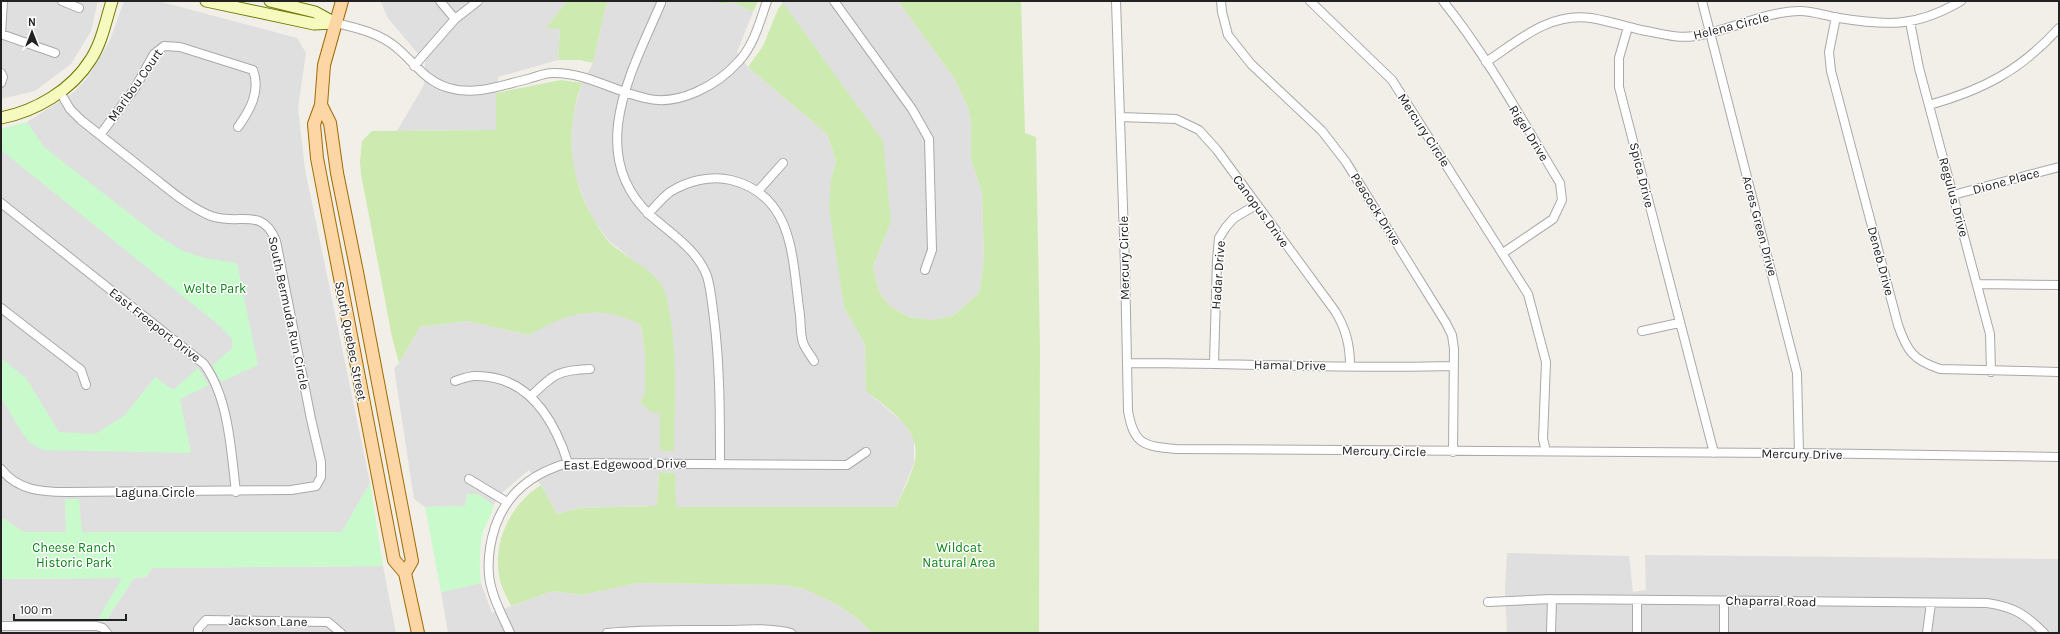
<svg xmlns="http://www.w3.org/2000/svg" width="2060" height="634" viewBox="0 0 2060 634" font-family="Karla,sans-serif">
  <rect width="100%" height="100%" fill="#f2efe9"/>
  <path fill="#e0dfdf" d="M1 1H98L91 31 71 64 35 91 1 99Z
    M124 1H158L297 38 306 53 298 108 305 169 370 483 342 532H81L79 499H65L66 532H24L1 517V129L27 122 74 92 88 77 110 40Z
    M381 1H567L546 28H560L558 60 498 77 497 130 397 131 424 85 425 62 387 17Z
    M607 1H720V5L733 2 753 12 737 52 748 67 827 134 836 161 831 179 844 307 865 345 866 391 904 423 914 439V463L896 507H675V473L659 472 657 506 581 508 557 514 541 485 529 470 503 492 493 505 478 494H467L465 506 425 507 414 499 394 368 399 363 420 327 467 321 529 335 551 322 575 314 595 312 616 314 629 319 641 325 645 354V394L640 402 660 413V451H674L653 276 609 241 594 221 583 198 574 174 571 150V122L582 83 593 63Z
    M781 1H898L954 78 967 105 971 120V159L982 193 984 261 979 293 953 316 932 320 909 317 890 306 879 292 873 266 891 222Z
    M1507 553 1629 556 1633 592 1646 590 1645 555 2059 559V633H1507L1505 588Z
    M383 566 396 633H1V579L123 578 99 619 105 622 134 578 146 577 152 568Z
    M481 583 492 613 553 591 582 595 638 583 784 585 804 589 838 605 857 618 872 633H448L441 592Z"/>
  <path fill="#cdebb0" d="M567 1H607L593 63 580 60H558L560 29 546 28Z
    M720 1H758L753 12 733 2 719 5Z
    M898 1H1021L1025 133 1036 137 1040 348 1039 633H872L857 618 838 605 804 589 784 585 638 583 582 595 553 591 511 606C508 599 503 591 501 584 490 546 509 505 541 485L557 514 581 508 657 506 659 472 675 473 676 507H896C902 493 910 479 914 464 924 430 889 410 866 391L865 345 844 307 829 208 831 179 836 161 827 134 748 67 763 46 778 9 783 3 883 141 891 222 873 266 879 292 890 306 909 317 932 320 953 316 979 293 984 261 982 193 971 159V120L967 105 954 78Z
    M561 80 582 83C566 126 568 170 589 211 595 221 601 233 609 242 624 257 658 271 665 292 668 299 668 308 670 315 678 360 674 406 674 451H660V413L651 412 640 402 645 394V354L641 325C600 303 568 312 529 335L467 321 420 327 399 363 392 337 361 174 360 162 362 141 372 131 496 130V93Z"/>
  <path fill="#c8facc" d="M27 122 44 147 157 235 183 251 204 258 237 263 258 365 221 382 212 366 232 348V339L221 327 1 150V129Z
    M1 358 26 378 59 432 95 434 124 416 155 377 173 390 198 368 209 385 180 399 191 453 43 450 30 443 23 434 1 398Z
    M370 483 383 566 152 568 146 577 134 578 105 622 98 619 122 578 1 579V517L24 532H66L65 499H79L82 532H342Z
    M467 494H478L493 505C493 514 486 523 483 532 479 549 479 566 481 583L441 592 425 507 465 506Z"/>
  <g fill="none" stroke-linecap="round" stroke-linejoin="round">
    <g stroke="#a9a9a9" stroke-width="10">
      <path id="street" d="M62 1 79 8
        M440 1 455 19
        M834 1 912 109 929 139 932 250 925 270
        M1116 1 1125 266 1128 411C1134 445 1144 446 1176 449L1799 453 2059 457
        M1221 1 1222 12 1228 35 1251 64 1322 131 1346 162 1446 323 1452 335 1454 349 1453 452
        M1310 1 1392 80 1528 294 1546 362 1543 439 1546 451
        M1443 1C1488 57 1523 122 1560 183L1562 200 1553 219 1503 253
        M1702 1 1797 373 1799 453
        M661 3C633 69 584 153 650 215 670 233 697 249 707 276 711 289 712 304 714 318 720 366 720 414 720 463
        M1836 17 1829 52 1831 71 1898 325C1907 351 1913 360 1940 369L2059 372
        M1910 22 1919 68 1990 334 1991 372
        M336 23C357 28 380 33 397 48 414 62 426 82 449 88 476 96 502 85 528 79 536 77 544 73 552 73 585 72 613 91 645 98 678 107 718 85 739 61 754 45 760 21 767 1
        M1628 27 1619 58V87L1714 453
        M1 34 55 53
        M1 34 3 1
        M1486 62C1518 41 1549 12 1591 18 1608 21 1625 26 1641 30 1659 33 1677 39 1695 36 1728 31 1767 11 1800 11 1813 11 1826 16 1839 18 1888 26 1917 27 1961 1
        M414 66 455 19 478 1
        M1 73 3 77 1 83
        M1929 105C1983 90 2021 70 2059 28
        M1120 117 1176 119 1199 130 1217 150 1335 311C1346 329 1350 345 1350 366
        M100 135 135 88 154 54 164 46 180 47 253 70C261 91 250 110 238 127
        M758 191 783 163
        M1953 195 2059 167
        M1 203 204 364C229 398 231 451 236 492
        M648 214C655 207 662 198 670 192 687 181 711 175 731 180 796 196 792 262 800 315 801 324 800 337 804 345 807 351 811 356 814 361
        M1977 284 2059 285
        M1 308 81 370 86 385
        M1642 331 1679 323
        M1127 363C1236 363 1345 369 1454 366
        M1214 363 1217 260 1219 238 1226 227 1234 218 1256 205
        M455 381C461 379 469 376 475 376 528 375 554 419 568 463
        M531 396C554 374 558 370 590 369
        M1 469C18 491 43 492 67 492L291 490 316 486 321 477V462L311 419 276 241C262 206 240 226 211 216 189 207 171 191 153 177 129 158 105 139 81 120L70 109 60 92
        M469 479 507 502
        M1637 600V633
        M1724 601V633
        M1488 602 1552 599 1987 603C2014 607 2025 614 2044 633
        M1 626H97L103 628 107 633
        M198 633V629L206 620 328 622 341 633
        M510 633C504 619 496 605 492 590 488 577 488 561 490 548 497 502 525 475 568 463L847 465 866 452
        M607 633C645 629 683 630 721 630 744 630 769 627 791 633
        M1551 633 1552 599
        M1927 633 1931 603"/>
    </g>
    <g stroke="#707d05" stroke-width="13">
      <path id="secondary" d="M206 1 314 24 336 23
        M270 1 315 12 335 23
        M1 118C36 111 72 90 91 59 102 42 106 20 112 1"/>
    </g>
    <g stroke="#a06b00" stroke-width="14">
      <path id="primary" d="M342 1 324 65 321 105 314 124 317 158 394 560 405 573 418 633
        M321 105 330 123 337 173 357 272 412 561 405 573"/>
    </g>
    <use href="#street" stroke="#fff" stroke-width="8"/>
    <use href="#secondary" stroke="#f7fabf" stroke-width="11"/>
    <use href="#primary" stroke="#fcd6a4" stroke-width="12"/>
  </g>
  <g text-anchor="middle" dominant-baseline="central" stroke-width="3" stroke-linejoin="round" paint-order="stroke">
    <g font-size="13" fill="#222" stroke="#fff">
      <text transform="translate(1731 26) rotate(-14)">Helena Circle</text>
      <text transform="translate(135 85) rotate(-55)">Maribou Court</text>
      <text transform="translate(1424 130) rotate(57)">Mercury Circle</text>
      <text transform="translate(1529 133) rotate(58)">Rigel Drive</text>
      <text transform="translate(1642 175) rotate(76)">Spica Drive</text>
      <text transform="translate(2006 181) rotate(-15)">Dione Place</text>
      <text transform="translate(1954 197) rotate(75)">Regulus Drive</text>
      <text transform="translate(1376 209) rotate(58)">Peacock Drive</text>
      <text transform="translate(1261 211) rotate(54)">Canopus Drive</text>
      <text transform="translate(1760 226) rotate(75)">Acres Green Drive</text>
      <text transform="translate(1124 258) rotate(-91)">Mercury Circle</text>
      <text transform="translate(1881 261) rotate(75)">Deneb Drive</text>
      <text transform="translate(1218 275) rotate(-86)">Hadar Drive</text>
      <text transform="translate(289 313) rotate(78)">South Bermuda Run Circle</text>
      <text transform="translate(155 325) rotate(38)">East Freeport Drive</text>
      <text transform="translate(351 341) rotate(79)">South Quebec Street</text>
      <text transform="translate(1290 365) rotate(1)">Hamal Drive</text>
      <text transform="translate(1384 451) rotate(1)">Mercury Circle</text>
      <text transform="translate(1802 454) rotate(1)">Mercury Drive</text>
      <text transform="translate(625 464) rotate(-1)">East Edgewood Drive</text>
      <text x="155" y="492">Laguna Circle</text>
      <text transform="translate(1771 601) rotate(1)">Chaparral Road</text>
      <text transform="translate(268 621) rotate(1)">Jackson Lane</text>
    </g>
    <g font-size="13" fill="#0c8416" stroke="#fff">
      <text x="215" y="288">Welte Park</text>
      <text x="74" y="547">Cheese Ranch<tspan x="74" dy="15">Historic Park</tspan></text>
      <text x="959" y="547">Wildcat<tspan x="959" dy="15">Natural Area</tspan></text>
    </g>
  </g>
  <rect width="2060" height="634" fill="none" stroke="#222222" stroke-width="4"/>
  <g transform="translate(32 32)" stroke="#ffffff" stroke-width="3" paint-order="stroke">
  <path d="M0-3L7 15L0 10L-7 15Z" fill="#222222"/>
  <text y="-6" font-size="11" font-weight="bold" text-anchor="middle" fill="#222222">N</text>
  </g>
  <path d="M14 614v6h112v-6" fill="none" stroke="#222222" stroke-width="2"/>
  <text x="20" y="614" font-size="12" fill="#222222" stroke="#ffffff" stroke-width="3" paint-order="stroke">100 m</text>
</svg>
